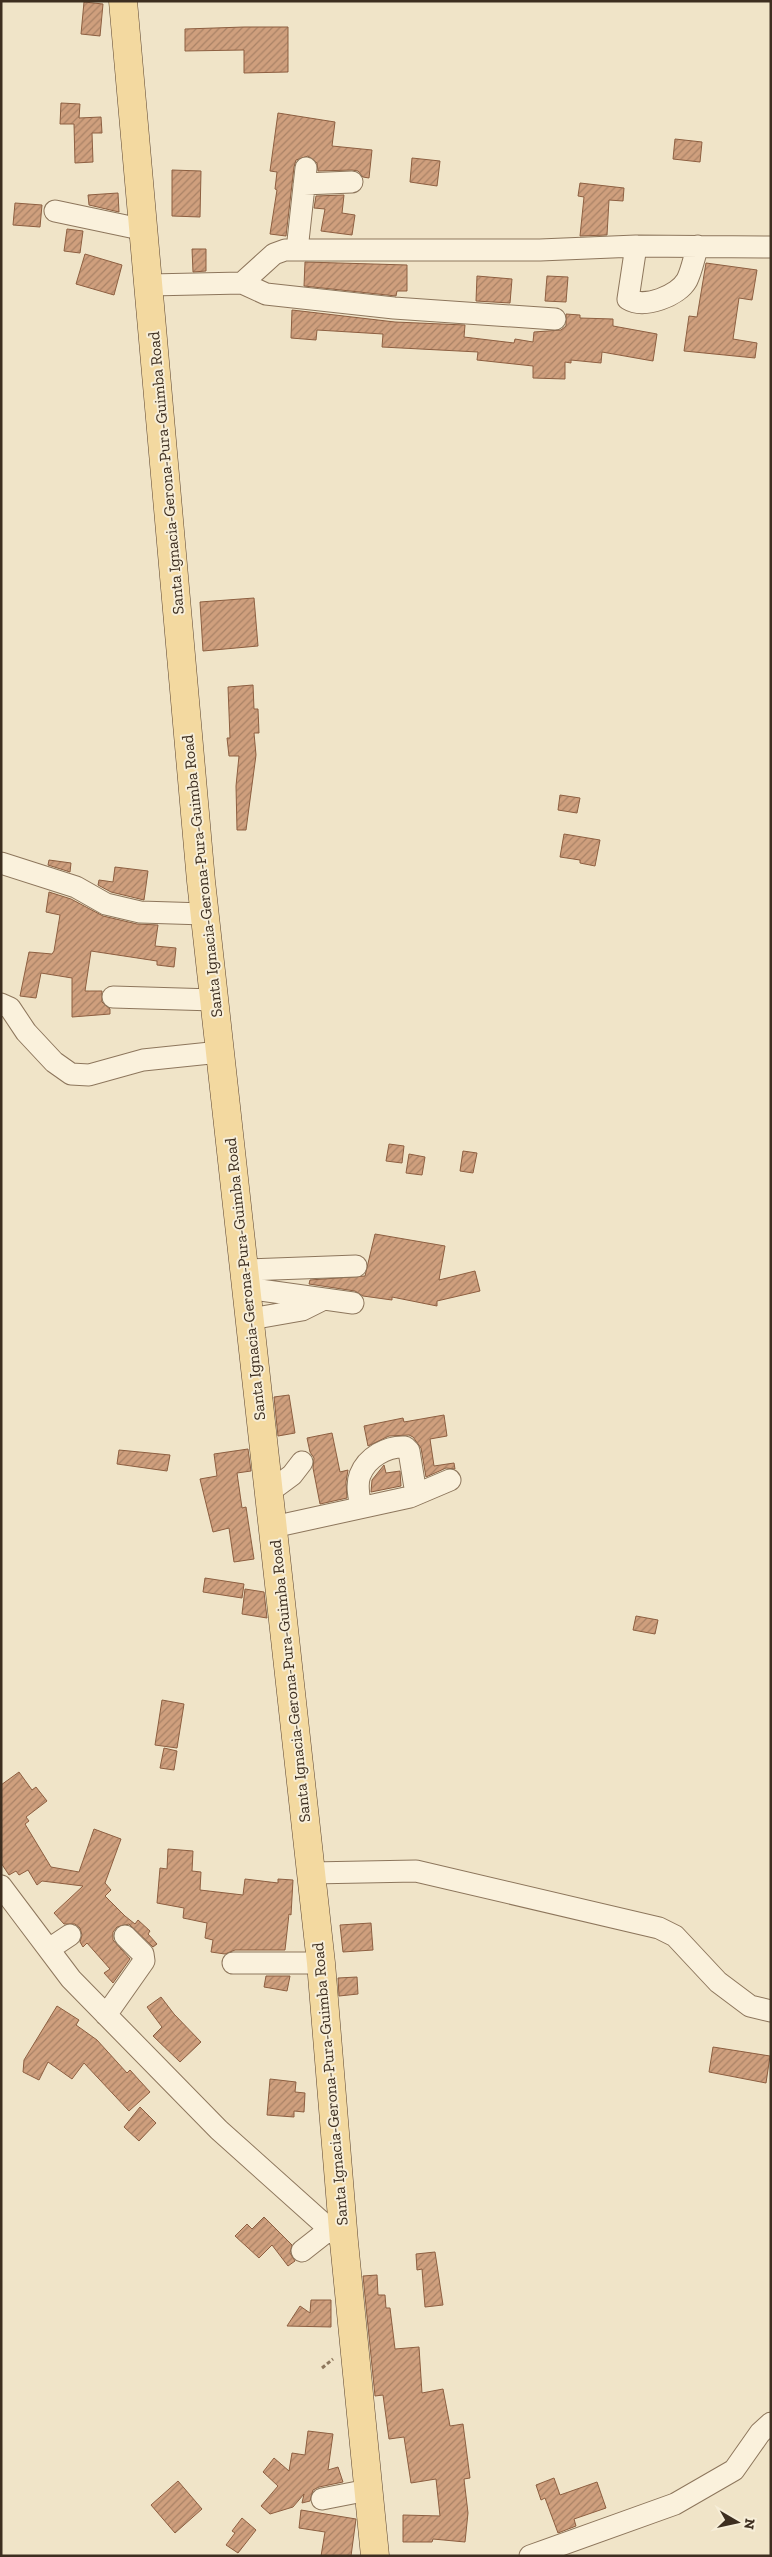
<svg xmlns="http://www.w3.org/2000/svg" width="772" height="2557" viewBox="0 0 772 2557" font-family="'Zilla Slab',serif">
  <defs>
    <pattern id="building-hatch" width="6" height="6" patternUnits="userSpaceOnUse" patternTransform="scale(1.25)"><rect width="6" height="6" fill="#cf9f7d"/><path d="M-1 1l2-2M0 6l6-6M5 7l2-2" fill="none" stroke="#a98266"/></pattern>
  </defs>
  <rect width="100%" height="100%" fill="#f0e4c8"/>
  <path fill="url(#building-hatch)" stroke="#8d5f41" d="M84 2 103 4 100 36 81 34Z
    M244 27H288V72L244 73V50L185 51V29Z
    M61 103 80 104 79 118 101 117 102 133H92L93 162 75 163 74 124H60Z
    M278 113 335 122 332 146 372 150 369 178 363 177 358 171 352 170 318 171 317 163 308 156 296 160 294 167 286 236 270 234 277 190 275 189 277 172 270 171Z
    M675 139 702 142 700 162 673 159Z
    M412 158 440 161 437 186 410 182Z
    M172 170 201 171 200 217 172 216Z
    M580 183 624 188 623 201 609 200 607 235 580 236 584 197 578 196Z
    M118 193 119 212 89 205 88 195Z
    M344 195 342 213 355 215 352 235 321 231 325 209 314 208 316 196Z
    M15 203 42 205 40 227 13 225Z
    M67 229 83 231 80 253 64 251Z
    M192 249H206V271L193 272Z
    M85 254 122 265 114 295 76 284Z
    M305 262 407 265V291H397L396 296 304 286Z
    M706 263 757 270 752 300 739 298 733 339 757 343 755 358 684 351 689 316 697 317Z
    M477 276 512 279 510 303 476 301Z
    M547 276 568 277 566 302 545 301Z
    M292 310 395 322 465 325 464 337 514 343 515 339 533 342 534 332 561 330 566 326V314L580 315V318L613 319V326L657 334 653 361 602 352 601 363 571 360V363L565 362V379L533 378V366L477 360 478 352 382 347 383 334 317 330 316 340 291 338Z
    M254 598 258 646 203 651 200 602Z
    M253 685 254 709H258L259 733H254L256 755 246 830H237L236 786 239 756H229L227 738H230L228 687Z
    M560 795 580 798 577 813 558 810Z
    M564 834 600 840 595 866 580 863V860L560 857Z
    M49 860 71 863 70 872 48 865Z
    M115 867 148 871 144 900 111 892 98 885 99 880 113 882Z
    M49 892 71 899 103 916 137 924 158 925 155 946 176 948 174 967 157 965V961L91 951 85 991H102V1002L110 1009V1014L72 1017V978L41 973 36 998 20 996 29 952 52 954 54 951 60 915 46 912Z
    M389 1144 404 1146 402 1163 386 1161Z
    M463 1151 477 1153 473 1173 460 1171Z
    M409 1154 425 1157 422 1175 406 1173Z
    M375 1234 445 1246 439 1280 475 1271 480 1291 437 1301V1306L392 1297V1300L363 1296 355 1291 309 1284 310 1280 365 1276Z
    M289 1395 295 1433 278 1436 274 1397Z
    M444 1415 447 1436 430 1439 434 1466 454 1463 455 1469 446 1468 426 1477 421 1448 413 1437 409 1435 389 1436 368 1446 364 1426 403 1418 404 1422Z
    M332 1433 340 1472 348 1470 346 1482 347 1498 320 1504 313 1468 314 1458 310 1452 307 1438Z
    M248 1449 251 1471 237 1473 242 1508 246 1507 254 1559 234 1562 229 1528 213 1532 200 1479 217 1476 214 1454Z
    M119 1450 170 1455 167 1471 117 1464Z
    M384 1465 386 1473 400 1471 401 1486 371 1492 372 1480Z
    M205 1578 244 1584 242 1598 203 1592Z
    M245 1589 264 1592 267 1618 242 1614Z
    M636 1616 658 1620 655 1634 633 1630Z
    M162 1700 184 1704 177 1748 155 1745Z
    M164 1748 177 1751 174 1770 160 1768Z
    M19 1772 32 1790 36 1787 47 1801 26 1817 29 1821 25 1824 51 1867 79 1872 94 1829 121 1839 105 1883 111 1890 105 1896 125 1916 135 1924 138 1920 150 1931 148 1934 157 1944 153 1947 129 1924 117 1927 113 1932V1940L130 1959 113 1983 104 1973 110 1969 87 1943 83 1947 80 1942 82 1935 80 1928 75 1924H64L54 1913 83 1886 42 1881 37 1885 28 1870 19 1875 16 1871 9 1875 1 1863V1785Z
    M168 1849 193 1851 192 1871 201 1872 200 1890 243 1895 245 1879 278 1883V1879L293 1880 291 1915 289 1914 285 1950H235L225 1954 211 1952 213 1940 205 1938 207 1923 183 1918 184 1908 157 1903 160 1868 167 1869Z
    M371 1923 373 1950 343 1952 340 1925Z
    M266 1976H290L287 1991 264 1987Z
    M357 1977 358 1994 339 1996 338 1978Z
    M161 1997 174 2014 201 2042 180 2062 153 2036 162 2027 147 2007Z
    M57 2006 79 2020 76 2025 97 2040 127 2073 130 2070 150 2092 129 2111 84 2063 72 2079 48 2062 39 2080 23 2072 24 2060Z
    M713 2047 770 2056 766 2083 709 2072Z
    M270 2079 296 2082 295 2092 305 2093 304 2112 294 2111V2117L267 2115Z
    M140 2107 156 2123 139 2141 124 2127Z
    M264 2217 292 2245 290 2253 295 2261 288 2266 272 2245 259 2258 235 2236 247 2224 252 2229Z
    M435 2252 443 2305 425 2307 422 2269 417 2270 416 2254Z
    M377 2275 378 2295H385L386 2308H390L395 2349 419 2347 422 2393 443 2389 450 2426 463 2424 470 2478 464 2479 468 2513 465 2542 433 2539 432 2542H403V2515L440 2516 436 2479 411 2483 404 2437 389 2439 383 2395 375 2396 363 2276Z
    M311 2300H331V2327L287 2326 300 2306 310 2313Z
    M308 2431 333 2434 328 2470 338 2467 343 2482 319 2487 313 2490 310 2501 302 2503 304 2494 293 2507 270 2514 261 2506 278 2486 263 2472 274 2458 289 2471 292 2453 305 2455Z
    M554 2478 560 2495 597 2482 606 2508 574 2519 576 2526 558 2533 545 2498 541 2500 536 2485Z
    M178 2481 202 2509 175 2533 151 2505Z
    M301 2510 356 2519 351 2556H321L325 2532 299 2528Z
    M242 2518 256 2530 238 2553 226 2545 235 2533 232 2531Z"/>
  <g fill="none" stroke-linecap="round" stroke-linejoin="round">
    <g stroke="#8d765c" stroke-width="23">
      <path id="minor" d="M304 184 352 182
        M55 211 145 230
        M636 246 628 299C644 309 678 296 687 280 692 270 694 257 698 246
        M297 250 306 168
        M242 283 266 294 394 308 555 319
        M150 285 242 283 274 254 285 250H540L636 246 771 247
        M1 863 76 887 106 904 140 912 205 914
        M113 997 214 1000
        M1 1004 10 1008 26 1032 54 1062 71 1074 89 1075 143 1060 220 1052
        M244 1270 356 1266
        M246 1288 353 1303
        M250 1319 302 1310 324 1299
        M269 1492 292 1475 302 1462
        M361 1507C359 1497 356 1485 360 1475 367 1457 387 1446 405 1447L409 1451 416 1494
        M273 1527 410 1497 450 1480
        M311 1873 416 1871 659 1928 675 1936 718 1982 750 2006 771 2011
        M1 1886 71 1979 219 2130 344 2242
        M49 1949 70 1935
        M233 1963H321
        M106 2015 144 1961 143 1954 125 1936
        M302 2251 330 2229
        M322 2499 368 2490
        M530 2556 675 2504 734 2470 760 2433 771 2423"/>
    </g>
    <g stroke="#5b4430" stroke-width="29">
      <path id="major" d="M123 1 201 881 321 1963 344 2242 375 2556"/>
    </g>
    <path stroke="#8d765c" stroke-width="3" stroke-dasharray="4 2.5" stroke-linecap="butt" d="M322 2368 333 2359"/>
    <use href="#minor" stroke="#faf1dc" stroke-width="21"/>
    <use href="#major" stroke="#f3d9a0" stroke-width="28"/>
  </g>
  <g text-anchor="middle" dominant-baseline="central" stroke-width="4" stroke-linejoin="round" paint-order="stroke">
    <g font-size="16" fill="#3d2e20" stroke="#f7eed8">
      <text transform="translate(166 473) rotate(-95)">Santa Ignacia-Gerona-Pura-Guimba Road</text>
      <text transform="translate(202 876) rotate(-96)">Santa Ignacia-Gerona-Pura-Guimba Road</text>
      <text transform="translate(245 1279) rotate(-96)">Santa Ignacia-Gerona-Pura-Guimba Road</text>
      <text transform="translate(290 1681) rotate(-96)">Santa Ignacia-Gerona-Pura-Guimba Road</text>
      <text transform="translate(330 2084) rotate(-95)">Santa Ignacia-Gerona-Pura-Guimba Road</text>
    </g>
  </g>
  <rect width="772" height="2557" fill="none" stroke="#3d2e20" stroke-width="5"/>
  <g transform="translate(737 2522) rotate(99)" stroke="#f7eed8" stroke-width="4" paint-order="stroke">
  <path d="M0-4L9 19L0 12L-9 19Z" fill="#3d2e20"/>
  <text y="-8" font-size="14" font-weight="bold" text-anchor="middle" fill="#3d2e20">N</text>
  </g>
</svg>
